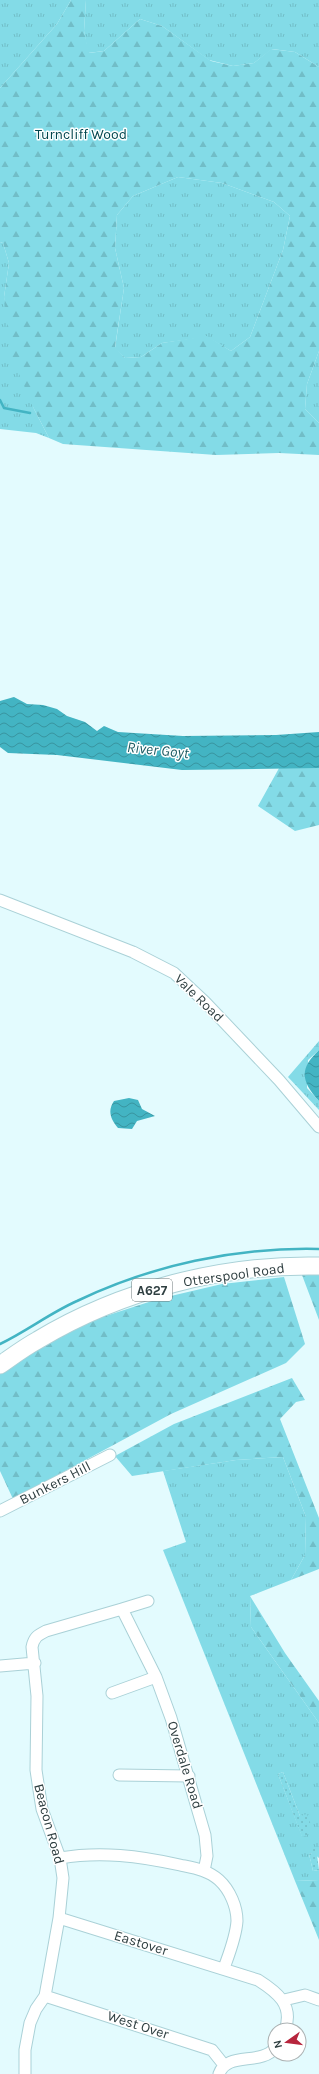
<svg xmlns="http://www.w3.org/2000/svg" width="319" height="2074" viewBox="0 0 319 2074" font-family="Karla,sans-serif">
  <defs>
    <pattern id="grass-tufts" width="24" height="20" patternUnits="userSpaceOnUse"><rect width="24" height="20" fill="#83dbe7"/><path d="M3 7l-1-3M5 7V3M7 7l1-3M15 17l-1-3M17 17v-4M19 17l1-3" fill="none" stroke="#71bdc7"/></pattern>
    <pattern id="forest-firs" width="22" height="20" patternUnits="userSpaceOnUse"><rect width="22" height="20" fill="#83dbe7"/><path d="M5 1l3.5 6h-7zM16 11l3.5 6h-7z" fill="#71bdc7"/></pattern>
    <pattern id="park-dots" width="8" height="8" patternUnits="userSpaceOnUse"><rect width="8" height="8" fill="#83dbe7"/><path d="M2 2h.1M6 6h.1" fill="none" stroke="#71bdc7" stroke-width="1.8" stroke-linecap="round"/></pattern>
    <pattern id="water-waves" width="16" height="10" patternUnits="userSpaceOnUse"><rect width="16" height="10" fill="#43b4c3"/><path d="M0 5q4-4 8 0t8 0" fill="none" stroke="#3894a0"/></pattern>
  </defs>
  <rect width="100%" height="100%" fill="#e3fbfe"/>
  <path fill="url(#grass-tufts)" fill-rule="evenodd" d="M0 0H71L57 24 0 88Z
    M86 0H319V67L295 52 272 49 254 63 233 66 209 60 162 26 140 19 104 51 88 53 84 31Z
    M178 177 222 183 274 202 290 216 283 250 250 337 231 351 207 337 162 343 141 357 125 358 115 348 124 288 115 248 117 215 133 196Z
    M0 242 3 243 9 263 4 297 34 409 49 438 36 433 0 429Z
    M319 351V423L305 409 307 384Z
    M319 1041V1050L308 1060 307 1088 319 1101V1110L288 1077Z
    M283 1457 306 1517 305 1555 291 1580 250 1596 251 1627 319 1723V1867V1858L313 1853 309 1854 313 1871 319 1870V1880L295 1881 163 1550 186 1542 163 1471 236 1460ZM283 1772 300 1816 302 1836 278 1774Z"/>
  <path fill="url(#forest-firs)" fill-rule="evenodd" d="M71 0H86L84 31 89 53 104 51 140 19 162 26 211 61 233 66 254 63 271 49 295 52 319 67V351L307 384 305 409 319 423V455L279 453 216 455 63 444 49 438 34 409 11 355 4 297 9 263 3 243 0 242V88L57 24ZM178 177 222 183 274 202 290 216 283 250 250 337 231 351 207 336 162 343 141 357 125 358 115 347 124 288 115 248 117 215 133 196Z
    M319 749V825L295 831 258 806 288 752Z
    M302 1275H319V1320Z
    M284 1277 305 1344 286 1363 171 1414 13 1499 0 1471V1371L81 1324 158 1299 222 1284Z
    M292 1378 305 1400 296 1402 280 1419 319 1518V1569L291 1580 305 1555 306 1517 283 1457 236 1460 132 1476 115 1456 174 1424Z
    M250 1596 285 1653 319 1701V1723L251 1627Z
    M319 1880V1940L295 1881Z"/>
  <path fill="url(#park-dots)" d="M283 1772 300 1816 307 1814 311 1825 308 1826 307 1835 302 1837 278 1774Z
    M316 1847 319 1870 313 1871 309 1854 312 1853 311 1848Z"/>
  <path fill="url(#water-waves)" d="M14 697 27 704 43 705 57 709 67 716 85 722 97 731 104 726 118 732 183 736 276 735 319 732V768L182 770 57 755 8 753 0 747V701Z
    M319 1050V1101C301 1081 299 1069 319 1050Z
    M129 1098 138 1100 142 1109 155 1116 137 1121 132 1129 118 1128C111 1120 107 1111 114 1101Z"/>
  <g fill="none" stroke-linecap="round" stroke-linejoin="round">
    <path stroke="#43b4c3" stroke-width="2.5" d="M0 400 4 408 30 413
      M0 1344C27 1331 50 1313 77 1301 152 1265 236 1247 319 1249"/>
    <g stroke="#aad1d7" stroke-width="13">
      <path id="street" d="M0 900 133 952 174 973 205 1002 279 1080 319 1127
        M0 1511 110 1455
        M122 1609 148 1601
        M0 1666 35 1663
        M112 1693 156 1677
        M119 1775 189 1776
        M60 1858C101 1851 139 1856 180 1865 194 1868 208 1870 219 1880 230 1890 237 1907 237 1921 236 1937 229 1954 224 1968
        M59 1918 258 1980C277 1992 294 2005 285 2030
        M45 1996 212 2050 224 2065
        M284 2000 305 1995 319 2000
        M25 2074V2050L30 2023 36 2009 45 1996 59 1918 63 1878 60 1858 42 1809 39 1790 36 1770 37 1696 32 1647C34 1637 38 1635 46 1631L122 1609 156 1677 171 1718 205 1835 207 1856 204 1871
        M219 2074C227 2051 261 2066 275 2048"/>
    </g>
    <g stroke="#aad1d7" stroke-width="19">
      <path id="primary" d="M0 1365C13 1356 25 1347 38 1340 121 1290 223 1264 319 1266"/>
    </g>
    <use href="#street" stroke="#fff" stroke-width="11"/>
    <use href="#primary" stroke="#fff" stroke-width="17"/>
  </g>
  <g text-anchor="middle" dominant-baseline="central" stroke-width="3" stroke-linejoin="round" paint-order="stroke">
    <rect fill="#fff" stroke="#6d797a" stroke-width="1" x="132" y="1279" width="40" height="22" rx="3"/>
    <g font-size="13" font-weight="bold" fill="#2f3f41">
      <text x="152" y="1290">A627</text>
    </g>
    <g font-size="14" fill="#00464e" stroke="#fff">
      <text x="81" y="134">Turncliff Wood</text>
    </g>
    <g font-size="14" fill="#2f3f41" stroke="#fff">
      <text transform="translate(199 998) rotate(44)">Vale Road</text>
      <text transform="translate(234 1275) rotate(-8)">Otterspool Road</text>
      <text transform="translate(55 1483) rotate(-27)">Bunkers Hill</text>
      <text transform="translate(185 1765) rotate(73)">Overdale Road</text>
      <text transform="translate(49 1824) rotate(75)">Beacon Road</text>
      <text transform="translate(141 1943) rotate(17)">Eastover</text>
      <text transform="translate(138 2025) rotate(18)">West Over</text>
    </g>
    <g font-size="15" font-style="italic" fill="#1c5b62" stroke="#fff">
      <text transform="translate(158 750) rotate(6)">River Goyt</text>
    </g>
  </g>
  <g transform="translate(287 2042) rotate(256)"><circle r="19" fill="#ffffff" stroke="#acb2b3"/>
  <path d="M0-3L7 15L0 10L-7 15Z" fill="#b7253d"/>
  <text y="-6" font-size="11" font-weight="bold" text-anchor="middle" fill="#2f3f41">N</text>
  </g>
</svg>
